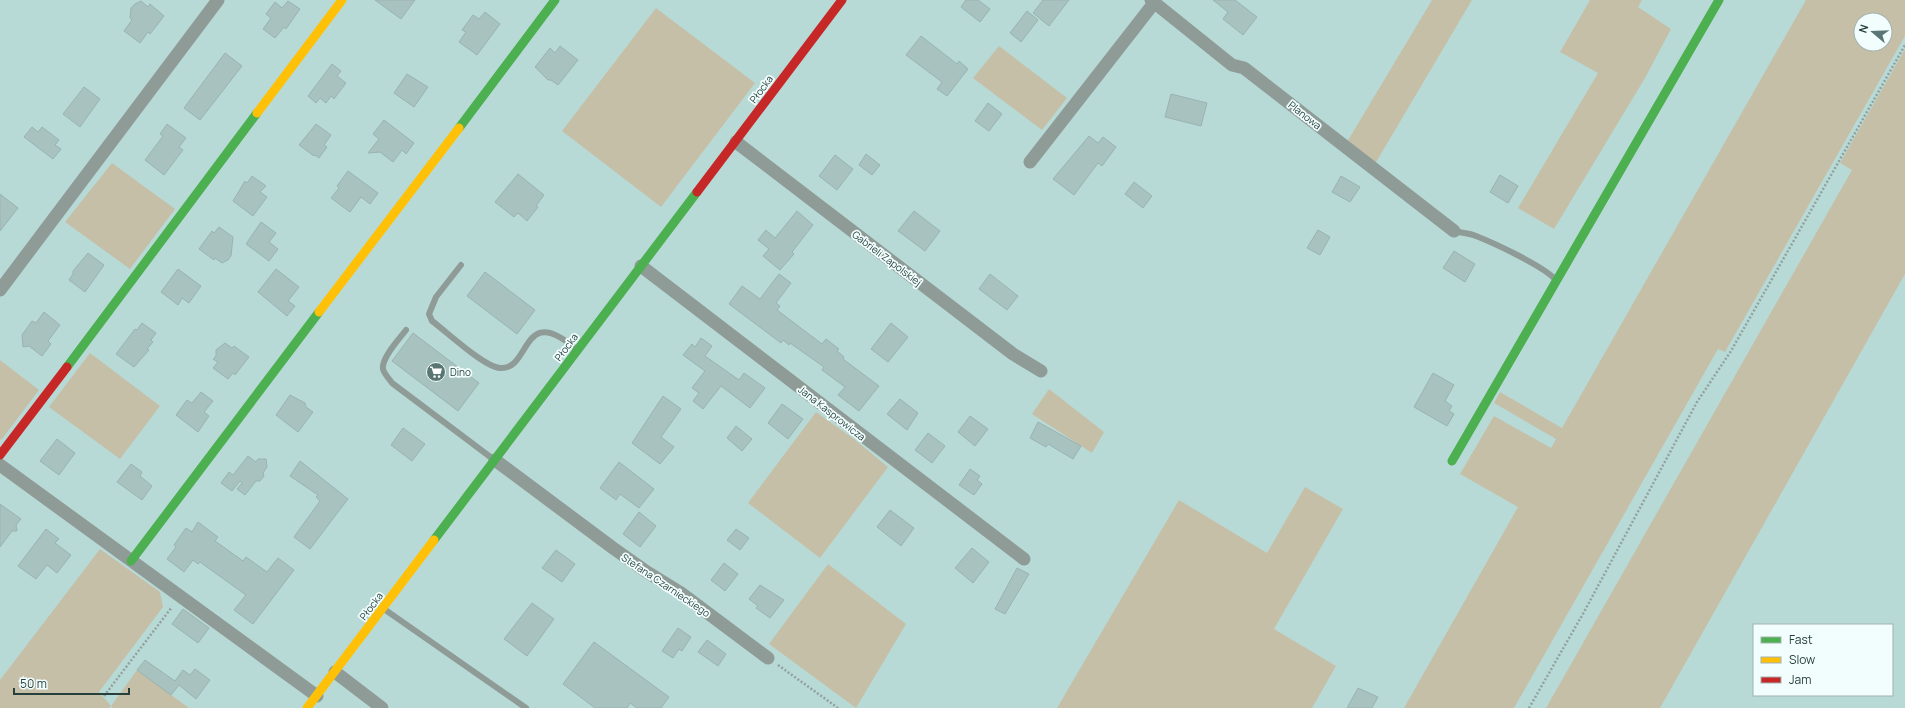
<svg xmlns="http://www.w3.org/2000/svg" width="1905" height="708" viewBox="0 0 1905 708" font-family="Manrope,sans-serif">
  <rect width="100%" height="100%" fill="#b8dad7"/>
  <path fill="#c5bfa8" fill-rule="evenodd" d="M1432 0H1472L1375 164 1347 142Z
    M1590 0H1642L1638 7 1671 29 1645 78 1554 229 1518 208 1598 73 1560 52Z
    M1806 0H1905V36L1725 352 1718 349 1514 708H1404L1518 507 1460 474 1494 416 1551 448 1556 439 1494 403 1500 392 1562 428ZM1861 20H1885V44H1861Z
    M656 8 755 83 661 207 562 131Z
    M999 46 1067 98 1042 130 973 78Z
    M1905 49V274L1660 708H1546L1852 170 1840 163Z
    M112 163 175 209 130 269 65 222Z
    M90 353 160 406 120 459 49 407Z
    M0 360 39 390 2 439 0 440Z
    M1049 389 1104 432 1092 453 1032 414Z
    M816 412 854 439 888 467 820 558 748 503Z
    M1305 487 1343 509 1274 629 1336 666 1312 708H1057L1179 500 1267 553Z
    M100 549 160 592 163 607 99 692 111 706 137 670 189 708H113L111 706 109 708H0V680Z
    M828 564 906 624 856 708 769 644Z"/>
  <path fill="#a8c2c0" stroke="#98b3b1" d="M375 0H415L401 19Z
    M966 0H978L990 9 980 22 961 7Z
    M1043 0H1069L1049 26 1033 13Z
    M1213 0H1235L1257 17 1243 35 1223 19 1228 12Z
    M141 1 148 7 150 4 164 16 150 34 148 32 140 43 124 31 132 20 130 18 131 8 135 4Z
    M288 1 300 9 286 29 284 27 275 38 263 29 271 18 266 14 275 2 282 8Z
    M1027 11 1038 20 1021 42 1010 33Z
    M485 12 500 24 477 55 459 42 466 32 462 30 473 15 479 19Z
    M921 36 957 64 959 61 968 69 947 96 937 89 942 82 906 55Z
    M560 46 578 60 558 85 551 80H548L535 67 550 48 555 53Z
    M225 53 242 66 200 120 184 108Z
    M332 64 341 71 337 76 346 83 334 99 331 96 326 103 320 98 316 103 308 96Z
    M407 74 428 87 414 107 394 93Z
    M84 87 100 99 80 127 63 114Z
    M1171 94 1207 103 1201 126 1165 117Z
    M988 103 1002 114 989 131 975 121Z
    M384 120 414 143 406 154 402 150 393 162 380 152 368 153 379 139 373 134Z
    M167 124 186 138 179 147 183 150 164 175 145 160 163 136 160 134Z
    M316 124 331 135 324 145 327 147 319 158 315 155 314 156 299 145Z
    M32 127 38 132 42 127 59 140 55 145 61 149 53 159 24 137Z
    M1089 136 1098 143 1103 137 1116 147 1102 166 1098 163 1074 195 1053 179Z
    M866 154 880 165 872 175 859 165Z
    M835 155 853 169 837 190 819 176Z
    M348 171 378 193 370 204 361 197 350 212 331 198 339 188 337 186Z
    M518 174 544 195 536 206 538 207 527 221 518 213 514 217 495 202Z
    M1500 175 1518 186 1508 203 1490 192Z
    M252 176 266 186 260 192 267 197 253 216 233 201 245 181 247 183Z
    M1341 176 1360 187 1350 202 1332 192Z
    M1134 182 1152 196 1143 208 1125 194Z
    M0 194 18 208 0 231Z
    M797 211 813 225 792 252 794 254 780 270 763 256 769 249 758 240 766 230 775 238Z
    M914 211 940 231 925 251 898 231Z
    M261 222 276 233 269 242 278 249 269 261 246 244Z
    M219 227 233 237 231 256 228 260 222 263 215 258 214 260 199 249 212 231 214 233Z
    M1318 230 1330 237 1320 255 1307 248Z
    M1454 251 1475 264 1465 282 1443 268Z
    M88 253 104 265 85 292 69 280 73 274V271Z
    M178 269 201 286 189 303 182 298 178 305 161 292Z
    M276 269 299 287 288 301 295 306 287 316 258 292Z
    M485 272 535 310 517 334 467 296Z
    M779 274 791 283 776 303 780 306 777 310 822 344 826 339 839 349 837 351 844 357 843 359 879 386 859 411 838 395 845 387 822 370 824 367 790 343 789 345 783 340 781 343 729 304 742 286 760 299Z
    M990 274 1018 296 1007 310 979 289Z
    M44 312 60 325 48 341 51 344 42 356 29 346 23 347 22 335 32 321 36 323Z
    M142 323 156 333 151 340 153 342 147 349 149 350 134 367 116 354 135 329 137 330Z
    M891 323 908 337 888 362 871 349Z
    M413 333 479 383 458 411 392 361Z
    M701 338 712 346 705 356 739 380 744 373 765 388 750 408 721 386 703 409 693 401 699 393 692 388 705 371 683 355 692 344 695 347Z
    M225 343 232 348 234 346 249 357 235 375 233 373 228 379 213 368 218 362 213 359 216 356V350Z
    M1433 373 1454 385 1445 401 1452 406 1449 411 1454 414 1447 426 1414 407Z
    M201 392 213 401 204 412 209 416 198 432 176 415 187 400 192 403Z
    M290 395 305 403 306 407 313 412 298 432 276 415Z
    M663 396 681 409 661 437 674 447 660 464 632 443Z
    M900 399 918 413 907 430 887 414Z
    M782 404 803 419 788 439 768 423Z
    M970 416 988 429 975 446 958 432Z
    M1038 422 1081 446 1073 459 1048 444 1046 447 1030 438Z
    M736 426 752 439 742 451 727 438Z
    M403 428 425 444 412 461 391 445Z
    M928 433 945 446 932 463 915 450Z
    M57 439 75 453 59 475 40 461Z
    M248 456 256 462 258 459H266L267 467 263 473 264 476 260 481H256L245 495 237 489 242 483 240 481 232 491 221 483 229 472 233 475Z
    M300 461 348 499 310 549 294 537 320 501 316 497 318 495 290 476Z
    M619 462 654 489 639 508 620 494 616 500 600 488Z
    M131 464 142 472 140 476 152 486 142 500 117 482Z
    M970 469 980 476 977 480 982 484 974 495 959 485Z
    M0 504 21 519 16 525 17 531H12L0 547Z
    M890 510 914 528 901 546 877 527Z
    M639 512 656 526 640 547 623 534Z
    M198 522 218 537 215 541 243 561 246 557 267 572 278 558 294 570 253 624 234 610 246 595 200 562 198 564 193 560 184 572 167 559 176 547 174 545 186 528 192 532Z
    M46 529 59 539 55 543 71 555 57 573 47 565 36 579 18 566Z
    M736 529 749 538 740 550 727 540Z
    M972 548 989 562 973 583 955 568Z
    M556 550 575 564 562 582 542 568Z
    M724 563 738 574 725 591 711 580Z
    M1017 568 1029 574 1005 614 995 609Z
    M760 585 784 600 770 618 756 608 758 606 749 599Z
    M532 603 554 619 527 656 504 639Z
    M183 609 209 628 198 643 172 624Z
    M678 628 691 637 682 651 679 649 673 658 662 651Z
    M707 640 726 654 718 666 698 652Z
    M594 642 669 697 661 708H637L630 703 627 708H595L563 684Z
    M145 660 175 681 183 670 190 675 195 669 210 680 196 699 179 685 171 695 137 670Z
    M1358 688 1378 697 1372 708H1347Z"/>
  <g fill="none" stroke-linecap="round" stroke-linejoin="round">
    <path stroke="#92a19d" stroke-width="2.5" stroke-dasharray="2 2" stroke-linecap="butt" d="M778 665 838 708
      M104 696 172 607
      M1529 708 1584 612 1697 402 1731 351 1905 45"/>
    <path stroke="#8f9b96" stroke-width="6" d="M1454 231C1461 233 1469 233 1476 236 1494 243 1543 266 1555 279
      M461 265 436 297 429 314 432 321C447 332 484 367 500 368 531 371 521 301 576 349
      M406 330C400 338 381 358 383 369 384 374 389 378 392 383L493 459
      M384 609 526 708"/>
    <path stroke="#8f9b96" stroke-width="13" d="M1151 0 1232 65 1244 68 1454 231
      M736 142 1013 354 1041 371
      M1030 162 1154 3
      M641 266 1024 559
      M0 290 218 0
      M495 460 613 548 647 572 681 593 768 658
      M0 465 317 696
      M335 672 382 708"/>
    <path stroke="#4caf50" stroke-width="9" d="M459 128 555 0
      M67 367 257 113
      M1452 461 1719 0
      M434 540 697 192
      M131 561 319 312"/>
    <path stroke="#ffc107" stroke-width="9" d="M257 113 342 0
      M319 312 459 128
      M307 708 434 540"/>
    <path stroke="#c62828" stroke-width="9" d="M697 192 842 0
      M0 455 67 367"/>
  </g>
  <defs>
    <g id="supermarket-disc" transform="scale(1)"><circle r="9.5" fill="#5a7674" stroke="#f2fefd"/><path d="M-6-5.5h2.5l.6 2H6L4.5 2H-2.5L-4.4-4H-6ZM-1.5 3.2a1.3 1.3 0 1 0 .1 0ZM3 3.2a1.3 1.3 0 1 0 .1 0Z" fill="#fff"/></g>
  </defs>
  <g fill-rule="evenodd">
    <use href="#supermarket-disc" x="436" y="372"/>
  </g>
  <g text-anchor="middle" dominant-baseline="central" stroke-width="3.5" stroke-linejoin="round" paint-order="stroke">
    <g font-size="10" fill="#27403e" stroke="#f2fefd">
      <text transform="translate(761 89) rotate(-53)">Płocka</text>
      <text transform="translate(1305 115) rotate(38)">Planowa</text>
      <text transform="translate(887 258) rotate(37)">Gabrieli Zapolskiej</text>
      <text transform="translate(566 347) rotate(-53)">Płocka</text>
      <text transform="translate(832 413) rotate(38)">Jana Kasprowicza</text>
      <text transform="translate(666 585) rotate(34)">Stefana Czarnieckiego</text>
      <text transform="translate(371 606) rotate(-53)">Płocka</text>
    </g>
    <g font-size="10" fill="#27403e" stroke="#f2fefd" text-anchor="start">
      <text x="450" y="372">Dino</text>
    </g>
  </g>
  <rect x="1753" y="624" width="140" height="72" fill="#f2fefd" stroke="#a1b2b1"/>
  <rect x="1761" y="637" width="20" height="6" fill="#4caf50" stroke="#a1b2b1"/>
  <text x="1789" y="644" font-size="12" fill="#27403e">Fast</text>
  <rect x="1761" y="657" width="20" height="6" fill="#ffc107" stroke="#a1b2b1"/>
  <text x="1789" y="664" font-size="12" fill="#27403e">Slow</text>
  <rect x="1761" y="677" width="20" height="6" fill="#c62828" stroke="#a1b2b1"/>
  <text x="1789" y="684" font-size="12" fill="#27403e">Jam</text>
  <g transform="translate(1873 32) rotate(289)"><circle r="19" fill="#f2fefd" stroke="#a1b2b1"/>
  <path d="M0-3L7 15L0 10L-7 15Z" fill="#5a7674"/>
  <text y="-6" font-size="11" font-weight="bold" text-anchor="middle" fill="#27403e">N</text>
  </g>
  <path d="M14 688v6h115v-6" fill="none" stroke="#27403e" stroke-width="2"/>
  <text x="20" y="688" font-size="12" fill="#27403e" stroke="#f2fefd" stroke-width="3" paint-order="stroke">50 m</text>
</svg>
